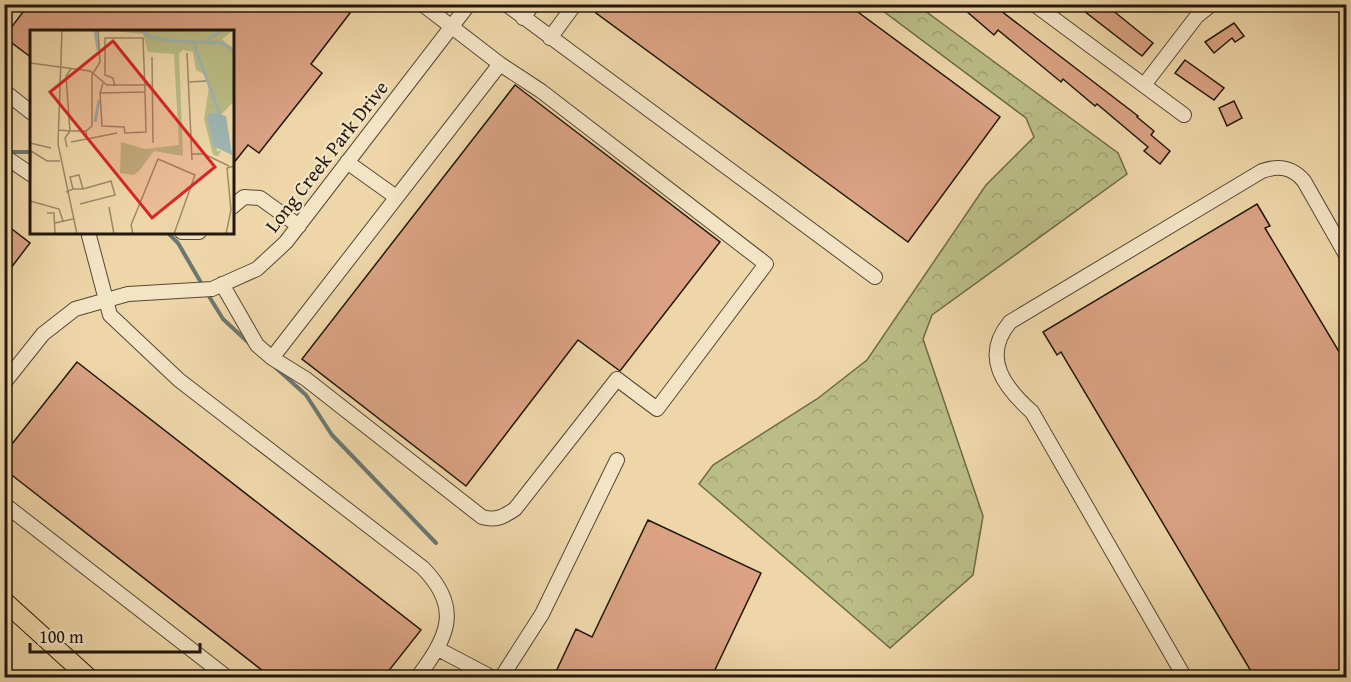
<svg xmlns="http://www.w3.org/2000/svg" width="1351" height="682" viewBox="0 0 1351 682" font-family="'Gentium Book Plus',serif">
  <defs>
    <pattern id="forest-crowns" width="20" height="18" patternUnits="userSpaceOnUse" patternTransform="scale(1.5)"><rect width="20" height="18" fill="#babd86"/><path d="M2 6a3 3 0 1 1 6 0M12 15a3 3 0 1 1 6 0" fill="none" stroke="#a0a272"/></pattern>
  </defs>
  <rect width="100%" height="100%" fill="#eed6a8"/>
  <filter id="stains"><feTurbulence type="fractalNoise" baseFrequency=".00333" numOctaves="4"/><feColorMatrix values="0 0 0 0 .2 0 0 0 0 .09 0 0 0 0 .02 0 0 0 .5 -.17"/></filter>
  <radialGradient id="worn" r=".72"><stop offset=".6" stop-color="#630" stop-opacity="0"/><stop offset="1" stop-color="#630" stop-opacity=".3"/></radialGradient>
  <path fill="url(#forest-crowns)" stroke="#6e6a4a" stroke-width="1.5" d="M875 5H917L1118 153 1127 174 932 315 923 339 983 516 973 575 890 648 699 484 713 465 817 399 867 360 986 185 1034 137 1026 118Z"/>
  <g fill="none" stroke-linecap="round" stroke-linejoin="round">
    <path stroke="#6c7771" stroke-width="4" d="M5 152H32
      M167 232 178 243 203 286
      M207 293 223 319 250 344
      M275 367 306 395 332 435 436 543"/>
  </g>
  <path fill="#daa283" stroke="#22180d" stroke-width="1.5" d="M29 4H339L350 13 311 64 322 73 259 153 248 145 232 165V32H32V58L4 37Z
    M602 4H847L1000 117 908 242 596 13Z
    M958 4H992L1138 116 1137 117 1154 131 1151 135 1170 151 1160 164 1144 151 1148 147 1097 104 1095 106 1063 79 1061 82 998 30 994 35Z
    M1075 4H1098L1103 9 1106 5 1153 43 1142 56Z
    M1234 23 1244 36 1235 42 1232 38 1214 53 1205 42Z
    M1185 60 1224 88 1214 100 1175 73Z
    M515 85 720 242 620 371 578 340 466 486 302 359Z
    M1234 101 1242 118 1227 126 1219 108Z
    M1257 204 1270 226 1265 228 1347 365V678H1255L1061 352 1057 355 1043 332Z
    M4 223 30 243 4 277Z
    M77 362 421 630 383 678H272L4 469V454Z
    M648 520 761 573 711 678H553L576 629 592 637Z"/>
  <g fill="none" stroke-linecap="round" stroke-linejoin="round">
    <g stroke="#554834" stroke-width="16">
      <path id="minor" d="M506 4 875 277
        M1034 4 1184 115
        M523 18 533 4
        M550 38 575 4
        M1144 85 1197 16 1212 4
        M4 91 32 113
        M4 156 32 175
        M347 162 396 197
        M232 207 244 197 260 198 299 226
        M88 232 110 315 179 380 423 568C463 609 447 638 417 678
        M182 232H199
        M222 284 257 345 272 358 500 64 422 4
        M272 358 306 379 482 517C496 521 503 517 515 509L617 379 657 409 766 264 541 91 500 64
        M4 383 43 334 75 309 128 294 212 289 257 269 286 242 469 4
        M4 504 228 678
        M438 649 493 678
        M501 678 542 614 617 460
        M1185 678 1032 412C1004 387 981 357 1010 322L1262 171C1279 165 1292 167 1304 181L1346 255"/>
    </g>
    <g stroke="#22180d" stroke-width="20">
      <path id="major" d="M4 601 89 678"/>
    </g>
    <use href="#minor" stroke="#f4e4c6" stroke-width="14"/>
    <use href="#major" stroke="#eed6a8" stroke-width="18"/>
  </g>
  <g text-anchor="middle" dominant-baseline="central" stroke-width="4.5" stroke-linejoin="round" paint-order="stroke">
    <g font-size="20" fill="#22180d" stroke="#f4e4c6">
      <text transform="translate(326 156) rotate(-52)">Long Creek Park Drive</text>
    </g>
  </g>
  <g transform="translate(30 30)">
    <rect width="204" height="204" fill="#eed6a8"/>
    <path d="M73 0H204L192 9 204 21V71L191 85 181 82 187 121H191L188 126 183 125 174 89 179 57 176 45 166 40 163 22 153 20 149 24 153 126 124 121 109 141 103 145 90 143 91 112 115 119 149 115 144 24 118 22 113 4Z" fill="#babd86"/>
    <path d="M181 82 196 86 202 125 183 116 177 87Z" fill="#9eb6b3"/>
    <path fill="none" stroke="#9eb6b3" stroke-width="3" d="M65 0 68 20M112 0 120 7 140 11 192 13 204 20M178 9 194 0M163 11 190 85M65 92 69 70"/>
    <path fill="none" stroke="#9c8a6a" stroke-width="1.5" d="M32 0 28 114 47 204M157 23 162 130M122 27 123 113M0 33 60 41 77 55H121M158 52 176 51M73 53 70 63 115 62 113 8H75V45L83 48 85 56M70 63 72 96 94 97 95 103 116 102 115 62M28 100 40 101 36 46 41 39M57 109 87 103M41 112 57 109 56 101M0 113 21 118M37 117 35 108 40 101H56L62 96V45L70 32 68 0M1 121 17 131H30M161 124H174L199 136M0 158 1 121M36 162 43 159 40 147 49 145 53 159H43M0 171 29 179 33 191M50 174 85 165 81 151 53 159M79 177 84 204M17 183H24L25 204M25 193 43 189M103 204 101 195 128 129 165 145 144 204M196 204 201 180 197 138 204 136"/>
    <path fill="#d62828" fill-opacity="0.15" stroke="#d62828" stroke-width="3" d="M83 11 185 137 122 188 20 62Z"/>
    <rect width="204" height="204" fill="none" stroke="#22180d" stroke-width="3"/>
  </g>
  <rect width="1351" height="682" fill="none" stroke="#eed6a8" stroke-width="24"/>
  <rect x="6" y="6" width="1339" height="670" fill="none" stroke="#22180d" stroke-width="3"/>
  <rect x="12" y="12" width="1327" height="658" fill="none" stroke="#22180d" stroke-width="1.5"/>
  <path d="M30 643v9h170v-9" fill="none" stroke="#22180d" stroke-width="3"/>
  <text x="39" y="643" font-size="18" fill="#22180d" stroke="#f4e4c6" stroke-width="4.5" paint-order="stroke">100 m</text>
  <rect width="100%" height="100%" filter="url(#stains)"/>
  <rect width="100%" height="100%" fill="url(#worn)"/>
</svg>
